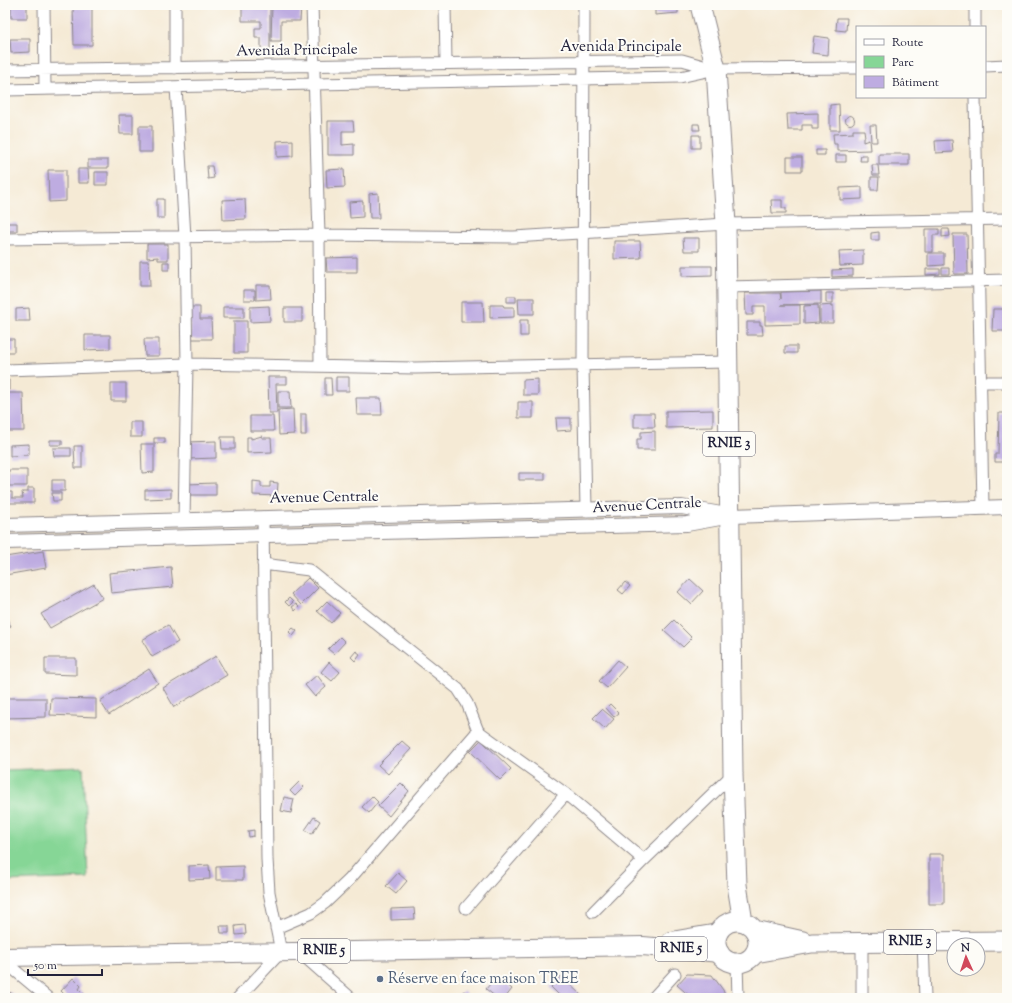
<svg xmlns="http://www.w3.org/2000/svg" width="1012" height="1003" viewBox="0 0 1012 1003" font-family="'Sorts Mill Goudy',serif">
  <rect width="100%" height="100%" fill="#fdfcf7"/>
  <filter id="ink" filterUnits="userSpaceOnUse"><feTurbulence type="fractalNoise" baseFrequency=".025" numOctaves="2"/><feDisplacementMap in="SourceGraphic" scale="8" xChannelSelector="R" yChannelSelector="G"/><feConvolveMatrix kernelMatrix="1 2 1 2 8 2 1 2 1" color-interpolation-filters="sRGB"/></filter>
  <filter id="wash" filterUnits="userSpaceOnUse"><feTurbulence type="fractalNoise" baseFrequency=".012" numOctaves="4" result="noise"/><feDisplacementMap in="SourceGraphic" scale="16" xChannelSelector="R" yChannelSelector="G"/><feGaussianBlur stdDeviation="0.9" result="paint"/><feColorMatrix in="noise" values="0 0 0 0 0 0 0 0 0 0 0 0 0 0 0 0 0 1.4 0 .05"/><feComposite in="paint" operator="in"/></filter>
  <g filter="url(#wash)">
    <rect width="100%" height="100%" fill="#f5ead5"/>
    <path fill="#86d696" stroke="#547c68" d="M83 767 88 878 5 881V770Z"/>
    <g id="blocks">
      <path fill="#beace1" d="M11 5H27V18H11Z
        M242 5H270V50H261V38H255V28H261V21H242Z
        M655 5H678V13L655 15Z
        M272 6 301 7 300 21H281V41H271Z
        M73 8H92V45H74Z
        M837 18H847L846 31 836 30Z
        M814 36 829 38 828 55 812 53Z
        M10 39H30V52L11 53Z
        M839 104 840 130H830V105Z
        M818 113V129H812V125H802V130H788L787 114Z
        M119 115H133V134H120Z
        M845.5 120a4.5 4.5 0 1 1 9 0a4.5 4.5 0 1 1-9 0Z
        M328 121H353L354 131H342V145L354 144V155H328Z
        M693 124H699L700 130H693Z
        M870 125H876L877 142H871Z
        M139 126H152V152H139Z
        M853 130H864L865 137 863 138V142L869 140 870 150 837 151V144H834L833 134 853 133Z
        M692 135H700V148H692Z
        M293 140V156L277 157V141Z
        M952 140 953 152 936 153 935 141Z
        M816 150H825V155H816Z
        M879 154H909V165H879Z
        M836 155H846V162H836Z
        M861 155H867V161H860Z
        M787 157H802V171H787Z
        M88 160H108V168H88Z
        M872 165H878L879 175H873Z
        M207 166H212L214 178 208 179Z
        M78 169H88L89 183H78Z
        M344 169 345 187 327 188 326 170Z
        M48 170H66V201L49 202Z
        M95 172H108V185H95Z
        M871 177H879L878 190H871Z
        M862 187V199L840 200V188Z
        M378 193 379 218H370L369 194Z
        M157 199H164V218H157Z
        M245 199 246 219 223 220 222 200Z
        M771 200H782V208H786V213H772Z
        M363 201V217L350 218 349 202Z
        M5 223H17V231H5Z
        M925 229H939V235H933V252H925Z
        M942 229H949L950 236 942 237Z
        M879 232V240H871V233Z
        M953 234H967L968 274H954Z
        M683 238H699V251H684Z
        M614 241H640L641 258 614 259Z
        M147 244H168V260H158V257L147 258Z
        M863 250V265L840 266 839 251Z
        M928 253H944V265L928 266Z
        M357 257V272H327L326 258Z
        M140 261H149L150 286H140Z
        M163 262H169V270H163Z
        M682 266H712V275L682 276Z
        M942 268H949V274H942Z
        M853 269V276L832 277V270Z
        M926 269H940V274L926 275Z
        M256 285H270L271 299 256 300Z
        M244 290H255V300H244Z
        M821 291V304L781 305H800V324L765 325V306H753V315H746L745 293H780L781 299V292Z
        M826 293H833V303H826Z
        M507 296H516V302H507Z
        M518 298H534V314H519Z
        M461 302H483L484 322H461Z
        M490 305H503L504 307H514V317L490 318Z
        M818 305 819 323 804 324V306Z
        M833 305V323H820V306Z
        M269 306 270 321 250 322V307Z
        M189 307H200V319H211L212 339H191Z
        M223 307H244V318H223Z
        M29 308 30 321H16V309Z
        M284 308H302V322H284Z
        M993 309H1007V331H992Z
        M520 320H528V336H520Z
        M234 321H247V353H234Z
        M747 322H760V325H762L763 335H747Z
        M85 335H110V349L85 350Z
        M5 339H14V352H5Z
        M144 339H159V356H145Z
        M785 346H797V353H785Z
        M268 377H287V384H276L277 413H269Z
        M336 377H349V391H336Z
        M325 378H331L332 395H325Z
        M538 379V395H523V380Z
        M5 380H9V390H5Z
        M111 383H126V401H111Z
        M278 391H290L291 408H278Z
        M5 393H23L24 431H5Z
        M356 398H381L382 415H357Z
        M518 402H533V418H518Z
        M293 409 294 434 279 435 278 410Z
        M713 410V427L666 428V411Z
        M634 413H654L655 427H634Z
        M999 413H1007V462H995V454H998Z
        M301 414H306V435H301Z
        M250 416H273L274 431H250Z
        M556 418H571V430L557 431Z
        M130 422H142V437H130Z
        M655 431V450H637V439H641V432Z
        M262 436V438H271L272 452 247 453V437H251V439Z
        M221 437H235V449H222Z
        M154 438H165V443H154Z
        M50 440H62V445H50Z
        M216 441V458L188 459 187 442Z
        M29 444V455L10 456V445Z
        M141 444H154V472L142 473Z
        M74 446H82V468H75Z
        M53 448H71V456H54Z
        M9 470H27V486H9Z
        M519 473H545V480H519Z
        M52 480H65V491H52Z
        M253 481 261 482V487H270V482L278 483 277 496 253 495Z
        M216 483V495H186V484Z
        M28 488H34V503H7L6 492H12V498H23L22 492H28Z
        M171 489V498L145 499V490Z
        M52 493H61V501H53Z
        M43 551 46 568 5 575V557Z
        M171 567 173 587 111 593 109 573Z
        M308 578 318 588 301 605 291 594Z
        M690 579 703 591 691 604 678 592Z
        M625 582 630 586 623 594 618 590Z
        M94 584 103 598 50 628 41 614Z
        M289 598 293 602 289 606 285 602Z
        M327 601 340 613 331 623 317 611Z
        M296 604 299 607 295 611 292 607Z
        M5 616 11 626 5 629Z
        M674 620 692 638 683 647 664 630Z
        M168 625 178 642 152 657 142 640Z
        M293 628 297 631 293 636 289 632Z
        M340 637 345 642 334 654 328 649Z
        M356 651 360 654 355 661 351 657Z
        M216 656 227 675 174 707 163 688Z
        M45 658H76V675L45 674Z
        M618 660 626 667 607 688 599 681Z
        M329 662 340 672 332 681 321 672Z
        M149 669 158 683 109 715 100 701Z
        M317 675 326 687 315 697 305 685Z
        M5 698H46V717L5 718Z
        M51 698 96 699V717L50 715Z
        M610 704 619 713 614 717 606 708Z
        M602 709 614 719 605 729 593 718Z
        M481 740 511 769 500 780 470 751Z
        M402 741 411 749 388 774 378 765Z
        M299 782 304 787 295 796 290 791Z
        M401 783 409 791 389 816 378 806Z
        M372 796 378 802 369 813 362 807Z
        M284 797 294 799 291 813 281 811Z
        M314 817 320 821 312 834 305 830Z
        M254 830V836L249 837 248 831Z
        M929 854H944V904H929Z
        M209 865 210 879 189 880V866Z
        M243 866V880H216V867Z
        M398 873 407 881 396 894 386 886Z
        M414 908 415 919 391 920V909Z
        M245 925 246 934 236 935 235 926Z
        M220 926H229V933H221Z
        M687 974 712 975 723 990 726 998H692L677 985Z
        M561 976 584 998H562L551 987Z
        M73 978 81 986 79 989 86 996 84 998H68L61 991Z
        M494 979 503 986 505 983 512 989 505 998H497L486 989Z
        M464 991 470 998H456Z
        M10 992 17 998H5Z"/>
    </g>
  </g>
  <g filter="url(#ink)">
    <use href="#blocks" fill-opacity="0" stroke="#8c8688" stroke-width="1"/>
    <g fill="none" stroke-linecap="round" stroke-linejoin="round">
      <g stroke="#8c8688" stroke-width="13">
        <path id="minor" d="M44 5 45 89
          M175 5V68
          M312 5 319 235 320 366
          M445 5 446 63
          M584 5 583 365 586 509
          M975 27V5
          M985 66 1007 65
          M5 70 682 60 714 69
          M176 87 185 237 187 364 184 520
          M5 90 680 77 716 69 857 68
          M975 97 983 507
          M5 239 319 235 514 237 726 224 1007 219
          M726 287 1007 280
          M5 370 187 364 415 368 727 362
          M981 382H1007
          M263 564 309 570 458 689 467 703 478 731 566 794 644 860
          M466 908 566 794
          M593 912 644 860 733 774
          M276 928 311 913 325 903 349 880 478 731
          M862 942V998
          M923 942 925 998
          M299 952 351 998
          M5 962 48 998
          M737 963 738 998
          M238 998 281 952 269 892 267 859 263 517
          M653 998 675 974"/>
      </g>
      <g stroke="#8c8688" stroke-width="16">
        <path id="tertiary" d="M5 525 682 507 721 514
          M5 542 687 524 731 516 1007 507"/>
      </g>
      <g stroke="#8c8688" stroke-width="20">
        <path id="primary" d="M671 941 718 933
          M5 957 643 946 720 953"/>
      </g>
      <g stroke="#8c8688" stroke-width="21">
        <path id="trunk" d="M700 5 716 69 726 224 733 774 737 885 743 922
          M716 942a21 21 0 1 1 42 0a21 21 0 1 1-42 0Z
          M754 930 803 941
          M755 953 812 943 1007 941"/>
      </g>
      <use href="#minor" stroke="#fff" stroke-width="11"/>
      <use href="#tertiary" stroke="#fff" stroke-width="14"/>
      <use href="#primary" stroke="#fff" stroke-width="18"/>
      <use href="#trunk" stroke="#fff" stroke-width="19"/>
    </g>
  </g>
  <circle fill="#5c6f8a" stroke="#fdfcf7" stroke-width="1.5" cx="380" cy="979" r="4"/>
  <g text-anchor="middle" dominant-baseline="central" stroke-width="4" stroke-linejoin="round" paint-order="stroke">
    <g fill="#fdfcf7" stroke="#646373" stroke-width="1">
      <rect x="703" y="432" width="52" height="24" rx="3"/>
      <rect x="884" y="930" width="52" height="24" rx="3"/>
      <rect x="655" y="937" width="52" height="24" rx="3"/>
      <rect x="298" y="939" width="52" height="24" rx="3"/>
    </g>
    <g font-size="14" font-weight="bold" fill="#22223b">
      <text x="729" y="444">RNIE 3</text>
      <text x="910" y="942">RNIE 3</text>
      <text x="681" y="949">RNIE 5</text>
      <text x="324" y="951">RNIE 5</text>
    </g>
    <g font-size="15" fill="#22223b" stroke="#fdfcf7">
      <text x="621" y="47">Avenida Principale</text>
      <text transform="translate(297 51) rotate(-1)">Avenida Principale</text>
      <text transform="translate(324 498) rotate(-1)">Avenue Centrale</text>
      <text transform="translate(647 506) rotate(-3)">Avenue Centrale</text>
    </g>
    <g font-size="15" fill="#4e5e75" stroke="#fdfcf7" text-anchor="start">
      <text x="388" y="979">Réserve en face maison TREE</text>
    </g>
  </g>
  <rect width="1012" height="1003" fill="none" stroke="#fdfcf7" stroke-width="20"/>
  <rect x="856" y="26" width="130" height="72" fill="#fdfcf7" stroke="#a5a5ac"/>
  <rect x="864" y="39" width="20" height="6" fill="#ffffff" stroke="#a5a5ac"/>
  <text x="892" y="46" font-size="12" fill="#22223b">Route</text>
  <rect x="864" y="56" width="20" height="12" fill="#86d696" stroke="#a5a5ac"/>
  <text x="892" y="66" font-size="12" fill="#22223b">Parc</text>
  <rect x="864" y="76" width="20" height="12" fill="#beace1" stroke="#a5a5ac"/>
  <text x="892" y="86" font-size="12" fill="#22223b">Bâtiment</text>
  <g transform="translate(966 957) rotate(357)"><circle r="19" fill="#fdfcf7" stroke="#a5a5ac"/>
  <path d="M0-3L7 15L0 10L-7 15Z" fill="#d1495b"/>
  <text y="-6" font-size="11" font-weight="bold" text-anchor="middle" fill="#22223b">N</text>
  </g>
  <path d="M28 969v6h74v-6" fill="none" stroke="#22223b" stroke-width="2"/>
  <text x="34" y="969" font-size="12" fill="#22223b" stroke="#fdfcf7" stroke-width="3" paint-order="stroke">50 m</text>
</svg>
